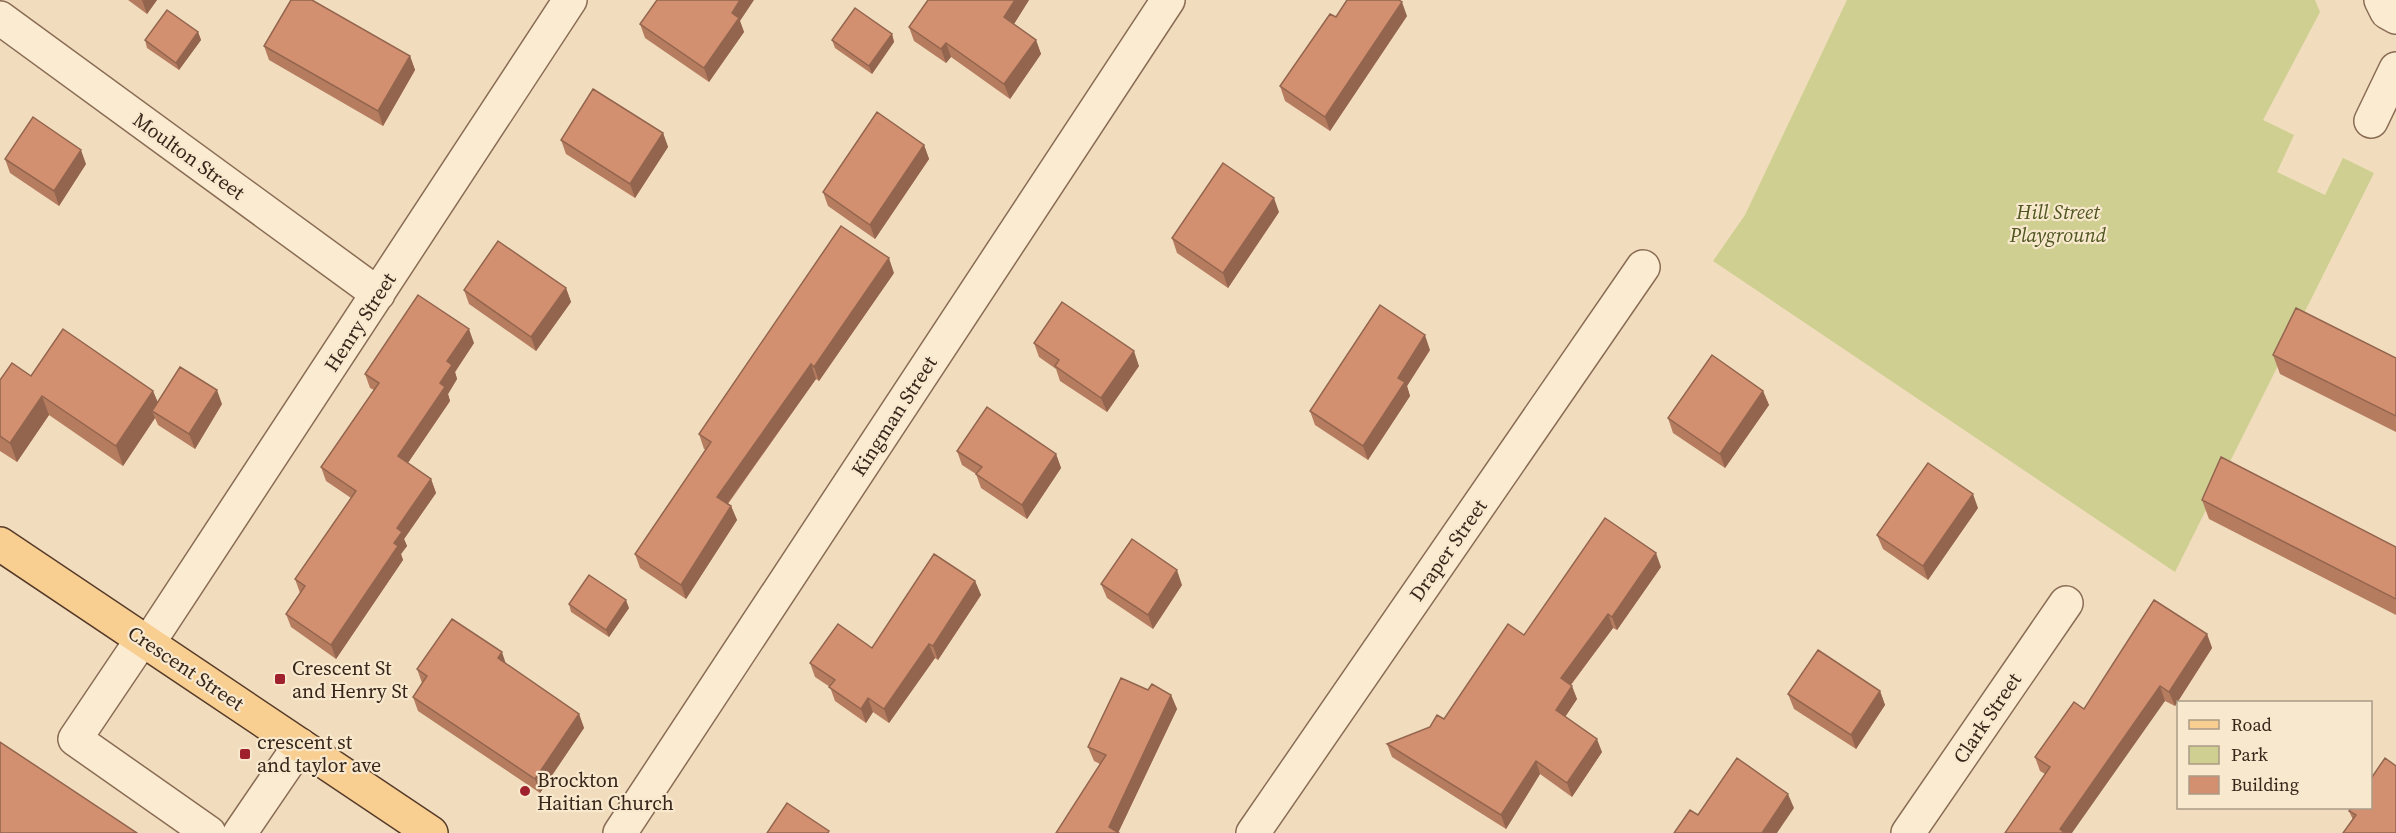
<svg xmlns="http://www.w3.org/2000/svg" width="2396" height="833" viewBox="0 0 2396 833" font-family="'Source Serif 4',serif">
  <rect width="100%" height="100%" fill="#f1ddbd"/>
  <path fill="#cecf91" d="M1847 0H2315L2320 12 2263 120 2294 135 2277 172 2325 195 2343 158 2374 173 2175 572 1713 261 1745 215Z"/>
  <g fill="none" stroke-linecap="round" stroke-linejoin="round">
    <g stroke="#8a6c55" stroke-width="36">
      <path id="minor" d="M2381 0 2387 12 2396 17
        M0 18 378 294
        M2371 121 2396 69
        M143 638 75 739 209 833
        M149 642 570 0
        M240 833 300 745
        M620 833 1168 0
        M1253 833 1643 267
        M1908 833 2066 603"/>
    </g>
    <g stroke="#573b2a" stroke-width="36">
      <path id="major" d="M0 544 431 833"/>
    </g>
    <use href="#minor" stroke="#fbebd1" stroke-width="33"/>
    <use href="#major" stroke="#f8ce91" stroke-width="33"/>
  </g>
  <path fill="#b57c60" d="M128 0H157L147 14Z
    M1029 0 1014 24 1036 40 1041 54 1010 99 951 57 946 63 914 41 909 27Z
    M1407 16 1330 131 1285 101 1280 86 1336 17Z
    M740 21 744 32 709 82 645 38 640 24Z
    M198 32 201 40 179 70 147 48 145 40Z
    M892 34 894 42 872 74 835 48 832 40Z
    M264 46 410 56 415 70 383 126 269 60Z
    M663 133 668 147 635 198 566 154 561 140Z
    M924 145 929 159 875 239 828 206 823 192Z
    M5 159 86 164 59 206 10 173Z
    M1279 212 1228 288 1177 253 1172 238Z
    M894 273 819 381 816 379 728 504 731 506 737 520 686 599 640 568 635 554 706 450 704 449 699 434Z
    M566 288 571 302 536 351 469 304 464 290Z
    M474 343 455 372 457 379 448 394 450 401 408 463 431 479 436 493 404 539 407 546 401 554 403 560 336 659 291 627 286 614 300 593 295 579 351 498 326 481 321 467 374 390 370 388 365 374Z
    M1034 343 1139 366 1107 412 1060 381 1056 369 1039 357Z
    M1430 350 1407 386 1410 396 1368 460 1315 425 1310 411Z
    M2273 355 2396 358V432L2280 374Z
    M31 376 153 391 158 403 222 404 195 449 158 425 155 418 123 466 49 415 17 462 0 451V380Z
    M1763 391 1769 405 1725 468 1673 433 1668 418Z
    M957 451 1056 454 1061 468 1027 519 981 488 976 474 962 465Z
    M2202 500 2396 547V615L2209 519Z
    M1978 508 1928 580 1883 549 1877 535Z
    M1661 567 1617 630 1613 628 1571 685 1577 699 1565 717 1602 752 1572 797 1540 774 1506 829 1392 757 1387 744 1430 727 1444 719 1524 635Z
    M975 581 981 595 938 660 935 658 889 723 873 712 866 723 835 701 830 687 815 677 810 663 872 648Z
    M1101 584 1182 585 1153 629 1107 598Z
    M569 604 629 608 609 637 571 612Z
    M2207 634 2212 648 2175 706 2165 701 2045 774 2040 771 2035 757 2084 709Z
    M506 664 579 714 584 728 540 793 418 711 413 697 422 683 417 669Z
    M1148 690 1171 695 1177 709 1118 833H1056L1100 764 1094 761 1088 747Z
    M1880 691 1885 705 1856 749 1794 709 1788 694Z
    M2396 766 2353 820 2349 811Z"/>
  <path fill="#93654e" d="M142 0H157L147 14Z
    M740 0H754L740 21 744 32 709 82 704 68 732 13Z
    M1015 0H1029L1009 32 1004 17Z
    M1402 2 1407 16 1330 131 1325 117Z
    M198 32 201 40 179 70 176 63Z
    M892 34 894 42 872 74 869 66Z
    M1036 40 1041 54 1010 99 1004 84Z
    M946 43 951 57 946 63 941 49Z
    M410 56 415 70 383 126 378 111Z
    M663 133 668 147 635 198 630 184Z
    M924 145 929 159 875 239 870 225Z
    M81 150 86 164 59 206 54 191Z
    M1274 198 1279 212 1228 288 1223 273Z
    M889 258 894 273 819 381 814 367Z
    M566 288 571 302 536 351 531 337Z
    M469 329 474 343 455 372 457 379 448 394 450 401 403 470 398 456 440 383 447 361Z
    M1425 335 1430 350 1407 386 1410 396 1368 460 1363 446 1398 378Z
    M1134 351 1139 366 1107 412 1101 398Z
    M811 364 816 379 722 511 717 497Z
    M217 390 222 404 195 449 189 434Z
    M153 391 161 410 152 411 155 418 123 466 116 446Z
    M1763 391 1769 405 1725 468 1720 454Z
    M42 396 49 415 17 462 10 443Z
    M1056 454 1061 468 1027 519 1022 505Z
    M431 479 436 493 404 539 407 546 401 554 403 560 336 659 331 645 394 543 397 528Z
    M1973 494 1978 508 1928 580 1923 566Z
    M731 506 737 520 686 599 681 585Z
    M1656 553 1661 567 1617 630 1612 617Z
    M1177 570 1182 585 1153 629 1148 615Z
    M975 581 981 595 938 660 933 646Z
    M626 600 629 608 609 637 606 630Z
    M1608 614 1613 628 1566 691 1561 678Z
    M2207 634 2212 648 2175 706 2169 692Z
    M929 644 935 658 889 723 884 709Z
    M502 652 507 667 498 658Z
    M1572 686 1577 699 1561 723 1556 710Z
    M2160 686 2165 701 2072 833H2061L2060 829Z
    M1880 691 1885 705 1856 749 1851 735Z
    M1171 695 1177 709 1118 833 1109 827Z
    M868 698 873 712 866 723 861 709Z
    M579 714 584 728 540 793 535 779Z
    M1597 739 1602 752 1572 797 1567 783Z
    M1536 761 1540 774 1506 829 1501 815Z
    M1788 794 1794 808 1777 833H1762Z"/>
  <path fill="#d29070" stroke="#93654e" stroke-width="1.5" d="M291 0H312L410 56 378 111 264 46Z
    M657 0H740L732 13 739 18 704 68 640 24Z
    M928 0H1015L1004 17 1036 40 1004 84 946 43 941 49 909 27Z
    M1347 0H1399L1402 2 1325 117 1280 86 1330 14 1336 17Z
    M855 8 892 34 869 66 832 40Z
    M167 10 198 32 176 63 145 40Z
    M593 89 663 133 630 184 561 140Z
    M877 112 924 145 870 225 823 192Z
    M33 117 81 150 54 191 5 159Z
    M1223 163 1274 198 1223 273 1172 238Z
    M841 226 889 258 814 367 811 364 717 497 731 506 681 585 635 554 711 442 699 434Z
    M498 241 566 288 531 337 464 290Z
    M418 295 469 329 447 361 452 365 440 383 445 387 398 456 431 479 397 528 402 532 394 543 398 546 331 645 286 614 305 586 295 579 356 491 321 467 379 383 365 374Z
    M1062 302 1134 351 1101 398 1055 366 1059 360 1034 343Z
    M1380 305 1425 335 1398 378 1405 382 1363 446 1310 411Z
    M2296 308 2396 358V416L2273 355Z
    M63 329 153 391 116 446 42 396 10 443 0 436V380L12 363 31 376Z
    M1712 355 1763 391 1720 454 1668 418Z
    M180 367 217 390 189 434 152 411Z
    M987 407 1056 454 1022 505 976 474 982 467 957 451Z
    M2221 457 2396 547V599L2202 500Z
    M1928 463 1973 494 1923 566 1877 535Z
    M1605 518 1656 553 1612 617 1608 614 1561 678 1572 686 1556 710 1597 739 1567 783 1536 761 1501 815 1387 744 1430 727 1437 715 1444 719 1508 624 1524 635Z
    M1132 539 1177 570 1148 615 1101 584Z
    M934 554 975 581 933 646 929 644 884 709 868 698 861 709 829 687 835 680 810 663 838 624 872 648Z
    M589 575 626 600 606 630 569 604Z
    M2154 600 2207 634 2169 692 2160 686 2060 829 2065 833H2005L2050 767 2035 757 2074 702 2084 709Z
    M452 619 502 652 498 658 579 714 535 779 413 697 427 676 417 669Z
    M1818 650 1880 691 1851 735 1788 694Z
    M1121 678 1148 690 1152 684 1171 695 1109 827 1119 833H1056L1106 755 1088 747Z
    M0 742 137 833H0Z
    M1737 758 1788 794 1762 833H1674L1690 810 1698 815Z
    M2385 758 2396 766V833H2343L2356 815 2349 811 2352 807H2370V780Z
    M787 803 829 831 828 833H767Z"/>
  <g fill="#9e212d" stroke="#f8e8cd" stroke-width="2">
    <rect x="274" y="673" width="12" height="12" rx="3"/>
    <rect x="239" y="748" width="12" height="12" rx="3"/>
    <circle cx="525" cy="791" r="6"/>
  </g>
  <g text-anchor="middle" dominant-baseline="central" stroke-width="4.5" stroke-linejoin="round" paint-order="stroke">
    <g font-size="20" fill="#38261b" stroke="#f8e8cd">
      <text transform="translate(189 156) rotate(36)">Moulton Street</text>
      <text transform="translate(360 322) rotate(-57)">Henry Street</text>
      <text transform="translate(894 416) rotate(-57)">Kingman Street</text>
      <text transform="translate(1448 550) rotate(-55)">Draper Street</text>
      <text transform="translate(186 668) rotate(34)">Crescent Street</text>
      <text transform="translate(1987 718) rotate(-56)">Clark Street</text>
    </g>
    <g font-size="20" font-style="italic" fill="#4e5620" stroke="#f8e8cd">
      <text x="2058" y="212">Hill Street<tspan x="2058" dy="23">Playground</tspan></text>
    </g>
    <g font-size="20" fill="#38261b" stroke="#f8e8cd" text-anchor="start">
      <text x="292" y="668">Crescent St<tspan x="292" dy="23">and Henry St</tspan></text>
      <text x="257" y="742">crescent st<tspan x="257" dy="23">and taylor ave</tspan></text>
      <text x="537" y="780">Brockton<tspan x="537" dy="23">Haitian Church</tspan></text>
    </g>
  </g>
  <rect x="2177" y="701" width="195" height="108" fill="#f8e8cd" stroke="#ab9a86" stroke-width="1.5"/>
  <rect x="2189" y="720" width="30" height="9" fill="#f8ce91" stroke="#ab9a86" stroke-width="1.5"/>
  <text x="2231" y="731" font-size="18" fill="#38261b">Road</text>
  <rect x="2189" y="746" width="30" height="18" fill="#cecf91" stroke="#ab9a86" stroke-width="1.5"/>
  <text x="2231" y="761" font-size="18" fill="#38261b">Park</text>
  <rect x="2189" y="776" width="30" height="18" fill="#d29070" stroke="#ab9a86" stroke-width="1.5"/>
  <text x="2231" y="791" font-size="18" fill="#38261b">Building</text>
</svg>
